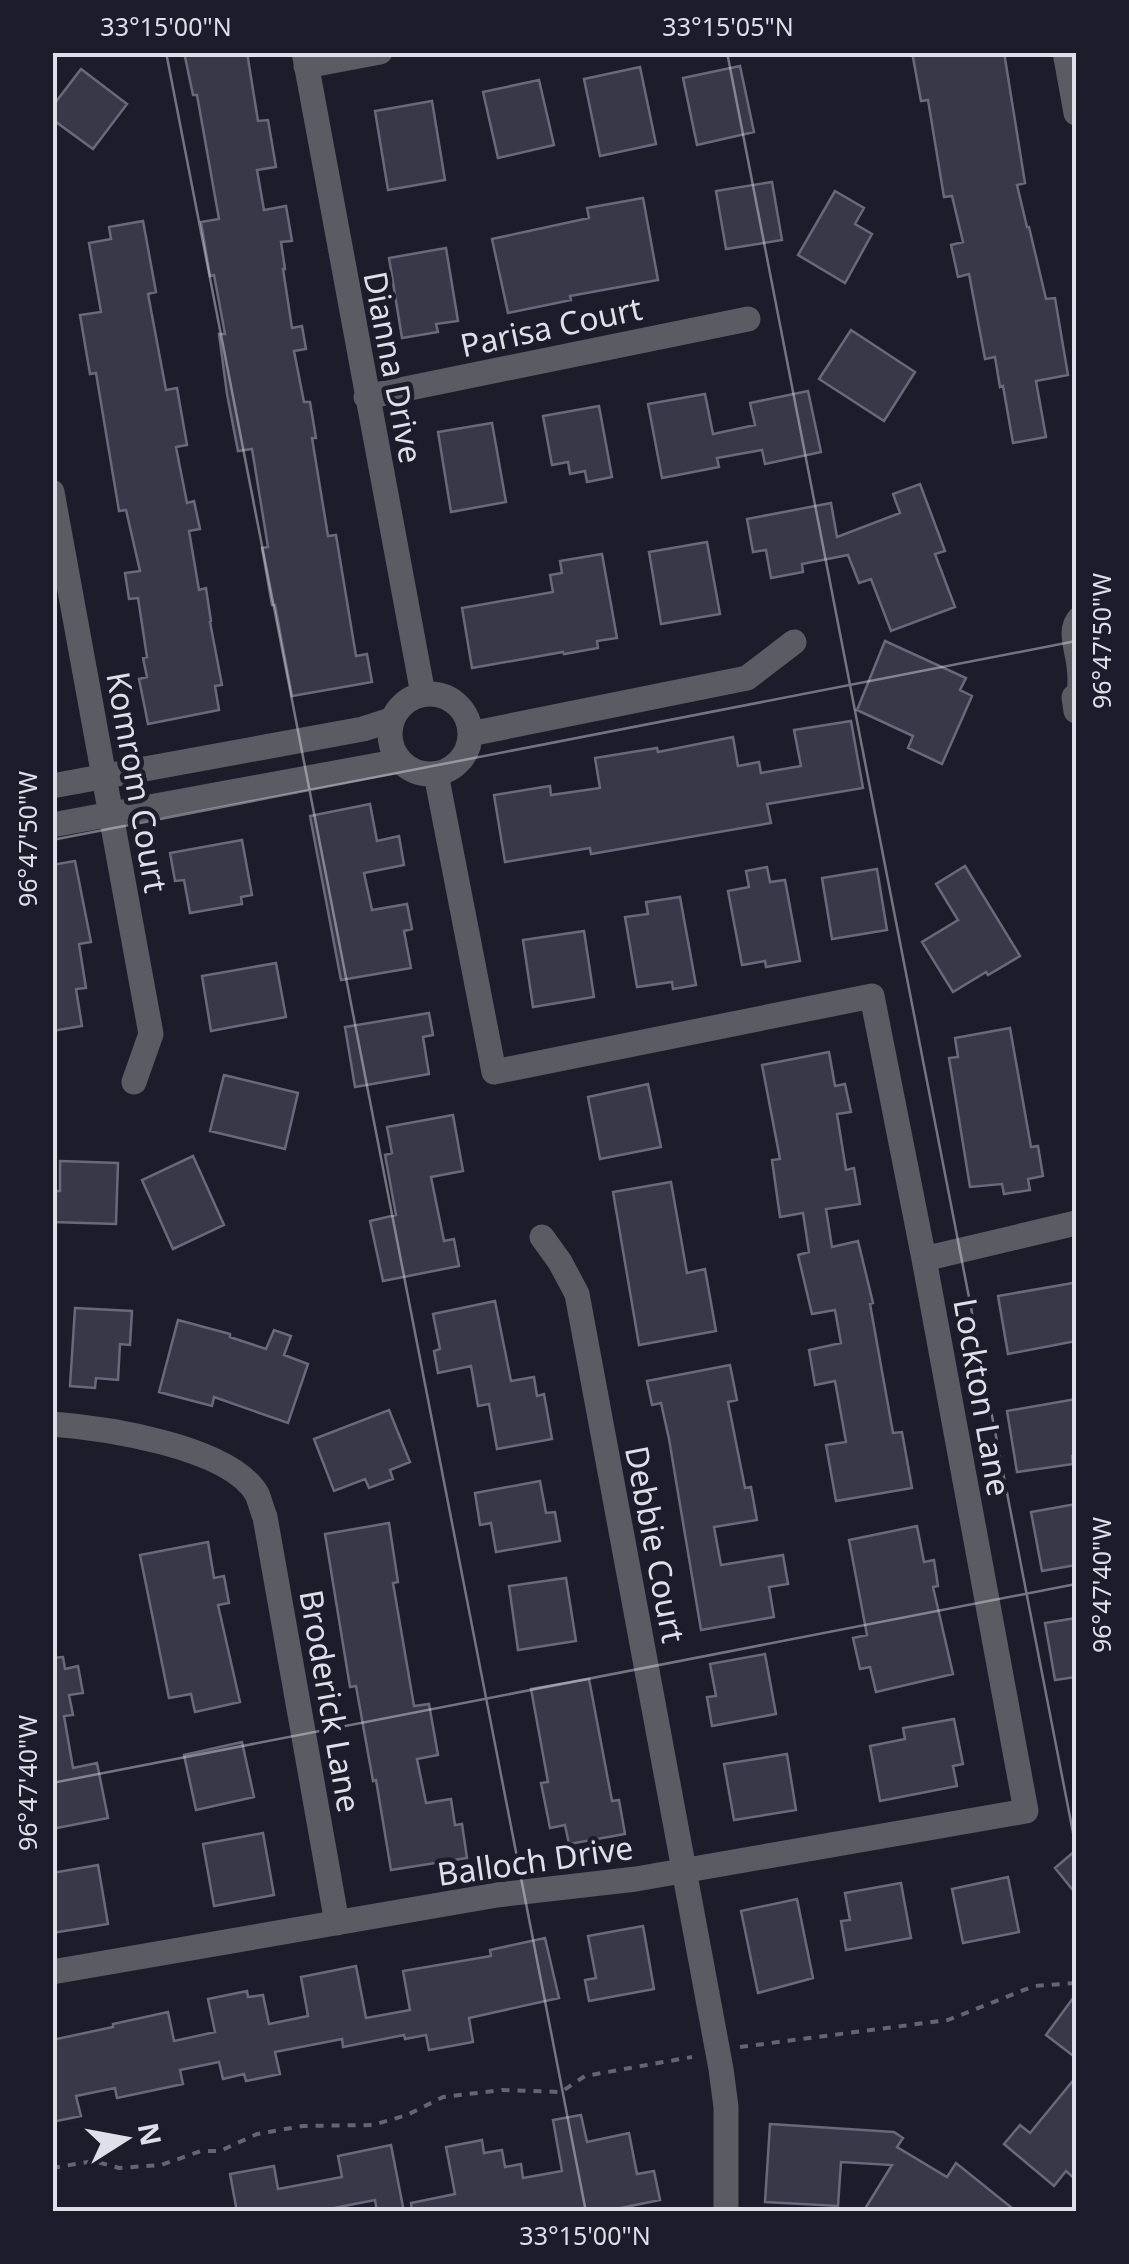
<svg xmlns="http://www.w3.org/2000/svg" width="1129" height="2264" viewBox="0 0 1129 2264" font-family="'Noto Sans',sans-serif">
  <rect width="100%" height="100%" fill="#1d1c2b"/>
  <path fill="#383848" stroke="#69697b" stroke-width="2.5" d="M184 52H247L258 121 268 120 276 167 257 170 264 210 286 206 292 241 281 242 285 269H283L292 328 302 326 306 349 294 351 304 402H310L316 438H312L328 536 336 535 356 656 367 654 372 682 292 696 275 605H272L262 548 268 547 252 449 238 451 227 394 219 334H225L214 275 210 276 201 222 219 219 197 95H193Z
    M912 52H1004L1025 183 1017 185 1027 227H1029L1046 299 1055 298 1068 375 1036 381 1046 437 1013 443 1003 386 1000 387 995 357 985 359 969 274 958 277 951 245 963 242 952 196 944 197 928 100 921 101Z
    M740 66 754 132 697 145 683 78Z
    M640 67 656 144 600 156 584 79Z
    M81 69 127 104 93 149 52 119V107Z
    M539 80 554 145 498 158 483 92Z
    M432 101 445 180 388 190 375 111Z
    M772 182 782 240 726 249 716 191Z
    M835 191 864 208 855 224 872 234 845 283 798 255Z
    M643 198 658 280 570 296 571 300 508 313 492 239 589 218 587 208Z
    M143 221 156 292 148 294 166 390 177 388 187 445 176 447 187 503 194 501 200 529 189 531 199 590 206 588 211 621 210 622 222 685 215 686 219 710 148 724 139 679 147 677 143 658 147 657 138 598 129 599 125 573 140 571 126 510 119 511 96 373 90 374 80 315 101 312 89 243 111 239 109 227Z
    M446 248 458 321 436 324 438 332 402 338 389 258Z
    M851 330 915 372 884 421 819 379Z
    M808 391 821 452 765 464 762 450 717 458 719 467 662 478 648 404 705 394 713 434 755 425 750 403Z
    M599 406 612 477 587 482 585 471 570 474 568 462 552 465 543 416Z
    M492 423 506 502 451 512 438 432Z
    M920 484 945 551 935 554 955 607 891 631 871 579 859 583 848 555 802 564 803 572 771 578 766 550 753 552 747 519 831 503 837 537 900 513 893 494Z
    M707 542 720 614 661 624 649 552Z
    M602 554 617 638 597 641 598 648 564 654 563 652 472 668 462 608 553 592 550 575 562 573 560 561Z
    M885 641 966 678 960 690 972 696 942 764 908 748 913 736 857 710Z
    M851 721 863 788 767 804 771 823 591 854 590 848 505 862 494 795 550 786 551 795 600 788 595 758 657 748 658 752 733 737 738 766 759 762 761 773 801 766 794 730Z
    M370 804 377 841 399 836 404 865 364 873 372 910 407 904 412 929 404 931 411 968 341 980 310 816Z
    M242 840 252 895 241 897 242 904 190 913 184 880 175 881 170 853Z
    M75 861 91 942 79 944 86 988 76 989 82 1026 52 1031V865Z
    M965 866 1020 956 988 975 986 972 953 992 922 942 958 920 936 884Z
    M767 867 770 882 785 880 800 961 766 967 765 961 742 965 728 891 749 887 746 871Z
    M877 869 887 930 832 939 822 878Z
    M680 897 696 985 673 989 672 982 637 987 625 917 648 914 646 902Z
    M584 931 594 997 533 1007 523 940Z
    M276 963 286 1017 211 1031 202 976Z
    M429 1013 433 1035 423 1037 429 1074 355 1087 345 1027Z
    M1010 1028 1031 1147 1038 1146 1043 1176 1028 1179 1030 1190 1004 1194 1002 1184 970 1187 949 1058 958 1057 955 1038Z
    M829 1052 835 1086 845 1084 851 1112 837 1114 846 1170 854 1168 860 1204 826 1209 832 1247 858 1241 873 1303 870 1304 893 1433 902 1432 912 1488 836 1501 826 1445 846 1442 835 1381 815 1385 809 1350 841 1343 835 1310 812 1314 798 1255 809 1252 803 1213 780 1217 772 1160 780 1159 762 1065Z
    M224 1075 298 1093 285 1149 210 1131Z
    M648 1084 661 1147 600 1159 588 1097Z
    M453 1115 463 1171 431 1177 444 1241 454 1239 459 1266 383 1281 370 1221 396 1215 385 1155 392 1153 387 1127Z
    M193 1156 224 1225 173 1249 142 1180Z
    M60 1161 118 1163 116 1224 52 1222V1191H60Z
    M671 1182 687 1273 705 1269 716 1331 639 1345 613 1192Z
    M1073 1283 1076 1304V1341L1008 1354 998 1296Z
    M495 1301 511 1381 534 1377 537 1396 544 1394 552 1439 497 1449 489 1404 478 1406 471 1366 438 1373 434 1351 440 1349 433 1314Z
    M75 1308 132 1311 130 1345 120 1344 118 1380 96 1378 95 1388 70 1386Z
    M178 1320 230 1334V1337L266 1349 274 1330 291 1336 284 1355 308 1364 288 1423 214 1397 212 1406 159 1392Z
    M730 1365 737 1400 728 1402 745 1488 751 1487 757 1520 714 1527 721 1565 783 1555 788 1584 769 1587 774 1617 701 1630 669 1439 661 1403 652 1405 647 1381Z
    M1076 1399V1456H1072L1073 1464 1017 1472 1007 1411Z
    M389 1410 410 1462 390 1470 393 1479 369 1488 365 1479 334 1491 314 1439Z
    M540 1481 546 1513 555 1512 560 1541 496 1552 491 1523 480 1525 475 1493Z
    M1076 1504V1565L1042 1571 1031 1512Z
    M389 1523 398 1582 393 1583 414 1706 429 1704 438 1755 417 1759 426 1803 451 1799 455 1825 462 1824 467 1858 391 1870 376 1780 373 1781 356 1686 350 1687 325 1534Z
    M917 1526 924 1562 934 1560 938 1586 933 1587 953 1674 876 1692 870 1667 860 1669 853 1638 867 1635 849 1540Z
    M208 1542 214 1578 224 1576 229 1603 218 1605 240 1702 195 1712 191 1694 169 1698 140 1555Z
    M566 1578 576 1641 518 1650 509 1586Z
    M1076 1618V1677L1055 1680 1045 1623Z
    M765 1654 776 1714 712 1726 707 1697 716 1696 710 1664Z
    M63 1657 65 1669 78 1666 83 1693 69 1695 73 1715 64 1716 73 1768 97 1763 108 1818 52 1829V1658Z
    M589 1679 612 1801 619 1800 625 1834 569 1844 565 1825 550 1828 541 1783 548 1782 531 1689Z
    M954 1719 963 1764 953 1766 957 1786 880 1801 870 1746 905 1739 903 1728Z
    M242 1742 254 1797 196 1810 184 1755Z
    M787 1754 796 1810 734 1820 724 1764Z
    M263 1833 274 1895 214 1906 203 1844Z
    M1076 1850V1894L1055 1868Z
    M98 1865 108 1924 52 1933V1873Z
    M1008 1877 1019 1932 963 1943 952 1889Z
    M901 1883 911 1938 846 1950 841 1921 850 1920 845 1893Z
    M797 1899 813 1978 758 1993 741 1911Z
    M643 1926 654 1989 589 2001 585 1980 596 1978 588 1936Z
    M545 1938 559 1998 469 2018 473 2042 429 2050 426 2035 405 2039 404 2035 343 2047 342 2039 275 2052 280 2074 246 2081 244 2074 223 2079 219 2062 180 2070 183 2084 117 2098 115 2088 76 2096 81 2116 52 2122V2040L113 2027V2024L168 2012 174 2041 215 2032 208 1999 247 1991 248 1997 263 1995 269 2024 308 2016 301 1977 356 1966 366 2018 410 2010 403 1971 491 1956 490 1950Z
    M1076 1994V2058L1046 2035Z
    M1076 2077V2180L1066 2171 1054 2186 1004 2144 1020 2125 1030 2133Z
    M581 2115 587 2142 629 2133 637 2174 654 2171 660 2200 601 2212H412L411 2203 455 2194 446 2147 482 2140 484 2153 502 2150 505 2167 521 2164 523 2178 562 2171 553 2120Z
    M770 2124 894 2132 903 2138 897 2147 947 2177 956 2163 1017 2212H863L892 2165 841 2162 838 2206 765 2202Z
    M391 2145 404 2212H377L375 2200 329 2209V2212H237L230 2174 274 2166 278 2189 342 2177 338 2156Z"/>
  <g fill="none" stroke-linecap="round" stroke-linejoin="round">
    <path stroke="#656572" stroke-width="4" stroke-dasharray="8 8" stroke-linecap="butt" d="M740 2047 948 2020 1034 1986 1076 1983
      M52 2168 94 2161 119 2168 161 2165 201 2151H220L257 2134 303 2126 373 2125 407 2115 443 2097 502 2090 561 2092 585 2076 692 2057"/>
    <path stroke="#5b5b63" stroke-width="14" d="M1074 697C1074 688 1075 679 1074 671 1073 651 1061 630 1076 614"/>
    <path stroke="#5b5b63" stroke-width="25" d="M304 52 423 694
      M1065 52 1076 113
      M306 66 380 52
      M366 397 748 319
      M52 492 151 1034 134 1082
      M390 734a40 40 0 1 1 80 0a40 40 0 1 1-80 0Z
      M1076 696 1074 697 1076 711
      M470 734 747 678 794 642
      M52 786 363 729 391 720
      M52 825 400 761
      M542 1237 560 1262 577 1294 721 2069 726 2107V2212
      M924 1259 1076 1223
      M52 1424C104 1428 229 1446 257 1494 260 1501 262 1510 265 1517L337 1923
      M52 1972 497 1895 636 1879 1026 1811 924 1259 872 996 494 1072 436 774"/>
  </g>
  <path fill="none" stroke="#dfdfea" stroke-width="2.5" stroke-opacity="0.45" d="M166 52 586 2212M727 52 1076 1848M52 840 1076 641M52 1783 1076 1584"/>
  <g text-anchor="middle" dominant-baseline="central" stroke-width="9" stroke-linejoin="round" paint-order="stroke">
    <g font-size="32" fill="#dfdfea" stroke="#1d1c2b">
      <text transform="translate(551 326) rotate(-12)">Parisa Court</text>
      <text transform="translate(394 367) rotate(79)">Dianna Drive</text>
      <text transform="translate(138 782) rotate(80)">Komrom Court</text>
      <text transform="translate(983 1397) rotate(80)">Lockton Lane</text>
      <text transform="translate(656 1544) rotate(79)">Debbie Court</text>
      <text transform="translate(331 1701) rotate(80)">Broderick Lane</text>
      <text transform="translate(535 1860) rotate(-8)">Balloch Drive</text>
    </g>
  </g>
  <rect width="1129" height="2264" fill="none" stroke="#1d1c2b" stroke-width="110"/>
  <g transform="translate(125 2139) rotate(79)" stroke="#1d1c2b" stroke-width="8" paint-order="stroke">
  <path d="M0-8L18 38L0 25L-18 38Z" fill="#dfdfea"/>
  <text y="-15" font-size="28" font-weight="bold" text-anchor="middle" fill="#dfdfea">N</text>
  </g>
  <rect x="55" y="55" width="1019" height="2154" fill="none" stroke="#dfdfea" stroke-width="4"/>
  <g font-size="25" text-anchor="middle" fill="#dfdfea">
    <text x="166" y="36">33°15'00"N</text>
    <text x="728" y="36">33°15'05"N</text>
    <text transform="translate(1102 641) rotate(-90)" y="9">96°47'50"W</text>
    <text transform="translate(28 839) rotate(-90)" y="9">96°47'50"W</text>
    <text transform="translate(1102 1585) rotate(-90)" y="9">96°47'40"W</text>
    <text transform="translate(28 1783) rotate(-90)" y="9">96°47'40"W</text>
    <text x="585" y="2245">33°15'00"N</text>
  </g>
</svg>
